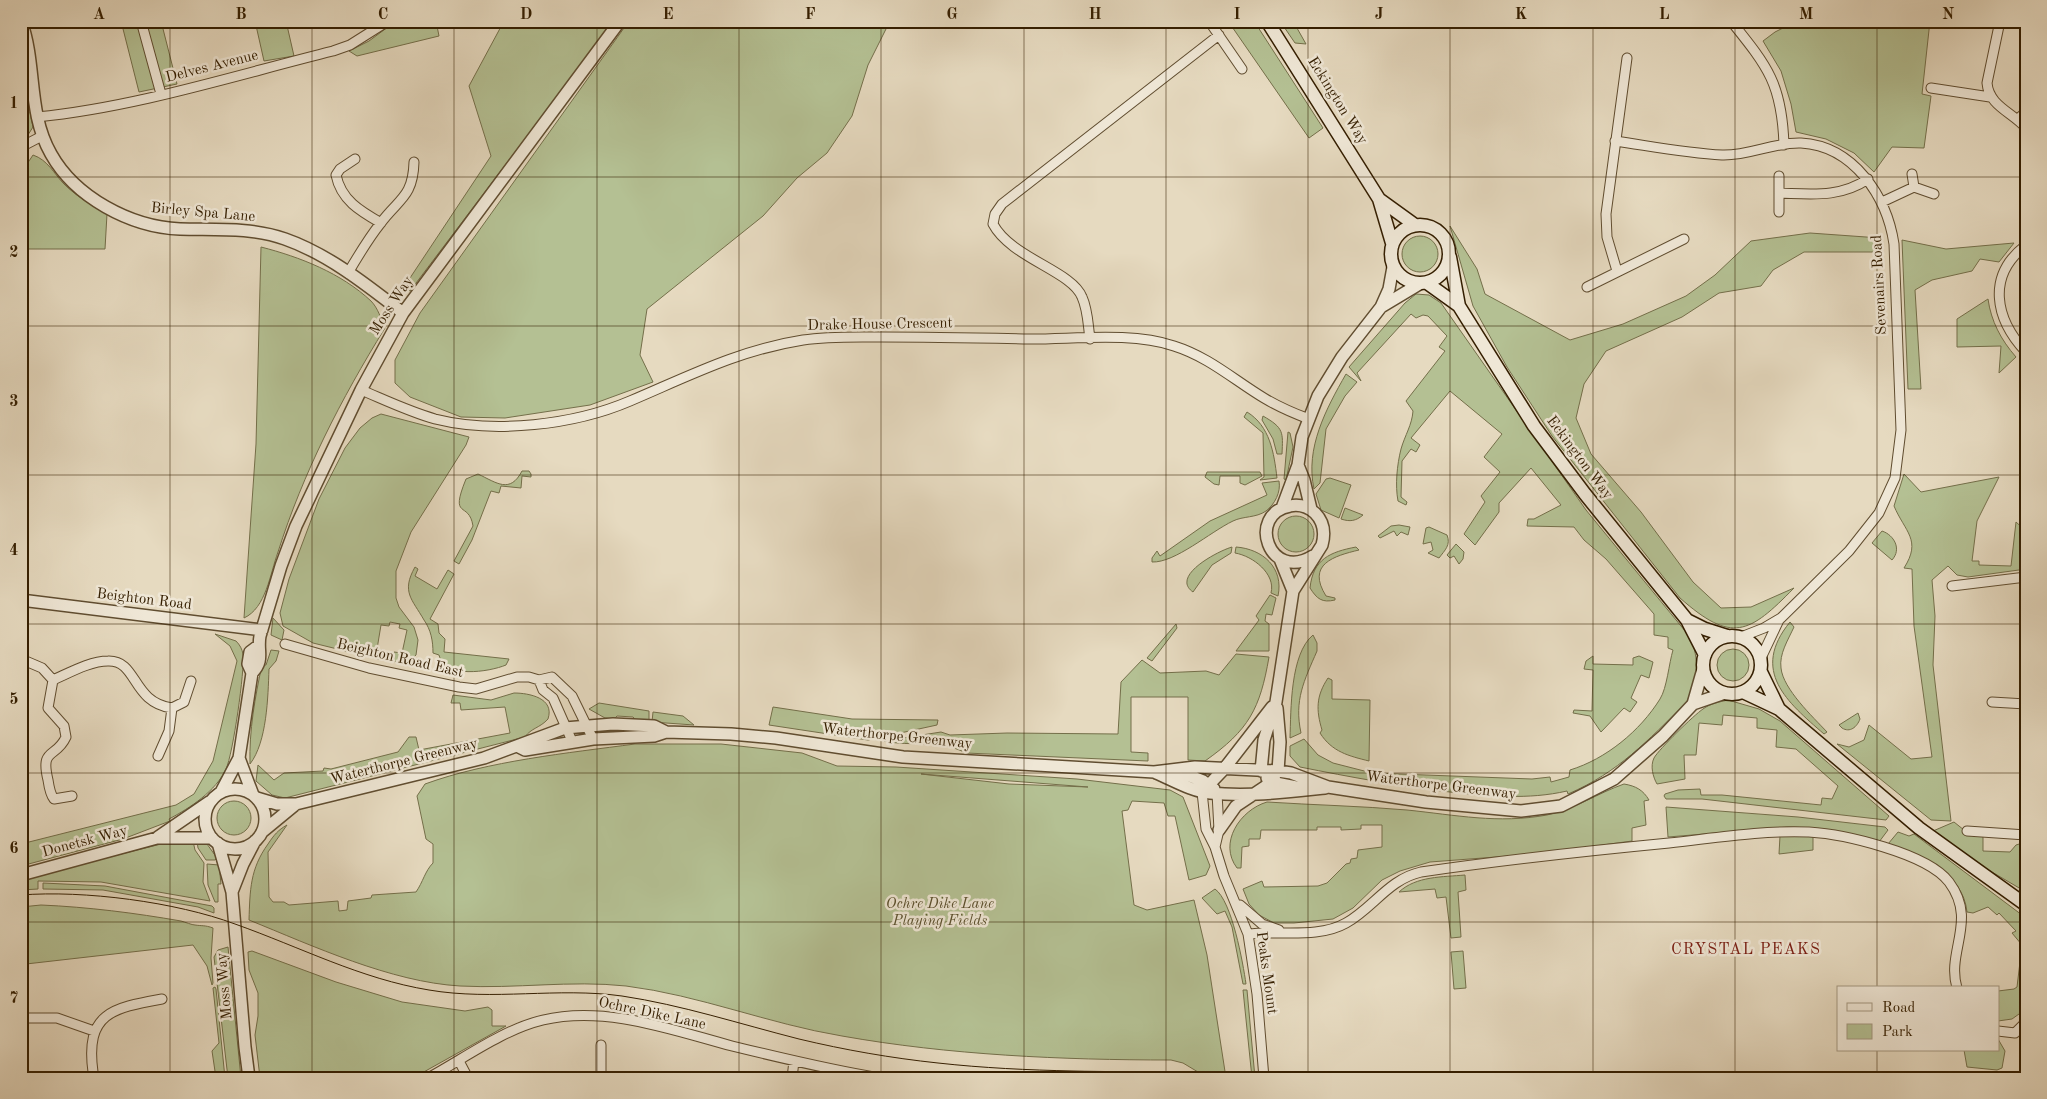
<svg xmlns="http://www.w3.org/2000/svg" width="2047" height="1099" viewBox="0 0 2047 1099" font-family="'Old Standard TT',serif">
  <rect width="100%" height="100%" fill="#e6dac0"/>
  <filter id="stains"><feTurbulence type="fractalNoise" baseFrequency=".004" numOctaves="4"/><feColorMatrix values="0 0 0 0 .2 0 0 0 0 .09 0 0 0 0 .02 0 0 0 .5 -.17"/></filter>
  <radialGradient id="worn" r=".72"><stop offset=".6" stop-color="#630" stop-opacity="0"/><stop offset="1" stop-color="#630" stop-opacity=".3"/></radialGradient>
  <path fill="#b4c093" stroke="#746f4a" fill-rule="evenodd" d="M121 21H161L177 84 139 92Z
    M255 21H286L294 56 264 61Z
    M396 21H436L439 36 357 56 349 51 369 41Z
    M504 21H614L410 291 404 287 491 156 469 86Z
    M629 21H890L868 65 852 116 827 153 797 178 763 216 647 309 640 355 653 382 590 405 505 418 461 417 410 397 395 383V360L420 313Z
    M1228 21H1254L1323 128 1309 138Z
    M1280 21H1293L1306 44 1295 43Z
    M1797 21H1930L1922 94 1931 96 1924 148 1892 147 1874 172 1854 153 1826 139 1796 132 1791 104 1781 71 1763 41 1775 32Z
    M21 110 30 112 33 127 26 138 21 139Z
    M33 155C48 160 54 174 64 184 77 197 92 205 107 214L105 249H21V173Z
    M1450 226 1477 269 1485 294 1570 340 1623 324 1686 296 1715 275 1751 241 1810 233 1880 238V252H1804L1773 270 1761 286 1719 293 1682 317 1606 351 1584 384 1576 418 1591 454 1641 512 1693 582 1721 608 1751 607 1794 588C1749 634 1732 644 1680 598L1552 436 1507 367 1473 306Z
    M1402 254a18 18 0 1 1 36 0a18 18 0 1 1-36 0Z
    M1902 240 1946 249 2014 243 1999 262 1980 259 1972 271 1932 280 1915 290 1921 389H1908Z
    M261 247C300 257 341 273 371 301 378 308 381 319 385 328 341 399 303 473 278 552 270 574 266 608 244 618L256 444Z
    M1416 294 1429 295 1441 303 1586 510 1690 637C1700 660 1698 680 1686 703 1647 741 1619 772 1568 794L1567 791C1528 800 1489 796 1450 792 1399 786 1350 777 1300 767L1290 756V746L1304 739 1318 755 1333 763 1372 773 1532 779 1550 777 1551 782 1569 777 1570 770C1606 759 1640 731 1660 699 1667 688 1669 663 1673 650L1668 648V637L1654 635V614L1606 559 1584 540 1574 527 1527 526 1528 519H1534L1561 505 1531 468 1499 503V512L1475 545 1464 534 1485 502 1481 496 1500 472 1484 457 1502 434 1450 391 1411 438 1420 445 1416 452 1411 449 1402 461 1401 497 1407 502 1406 505 1398 501C1395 485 1397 465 1401 449 1405 435 1412 425 1413 411L1406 401 1445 351 1439 347 1447 336 1428 316 1423 315 1416 318 1411 314 1357 373 1361 381 1349 367 1405 303Z
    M1988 299C1991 321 2001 340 2016 357L1999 373 2001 346 1957 347V319Z
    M1346 374 1357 382 1345 396 1326 429 1320 483 1314 489C1305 448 1326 409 1346 374Z
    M1247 412C1270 426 1274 453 1277 478L1260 480 1264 477 1263 433 1244 417Z
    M381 414 469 437 466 445 411 532 396 571V598L399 607 414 627 418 640 416 655 412 659 392 662 394 652 402 653 407 630 399 628 400 624 390 622 389 626 381 625 377 649 384 650 382 660 313 643 283 626 280 613 289 579 319 499 345 448 360 428 372 418Z
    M1263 416C1284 428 1283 432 1282 454H1277L1273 439 1262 420Z
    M1288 432 1290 433 1293 447 1286 480 1284 479Z
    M522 471H529L531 474V477L522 476 521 488 501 486 499 493 491 491 472 540 459 564 454 561 473 526C469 500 449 521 466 479L478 474C497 483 510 494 522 471Z
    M1207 472H1260L1262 476 1245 485 1240 483V476H1220L1219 485 1214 484 1205 477Z
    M1904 474 1921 492 1999 477 1977 521 1972 561H1979V565L2011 566 2016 522 2026 531V569L1968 577 1957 575 1948 566 1932 580 1935 616 1933 665 1951 821 1931 820 1837 744 1849 747 1864 740 1869 725 1911 759 1932 757 1914 626 1912 569 1904 568C1922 540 1905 532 1894 506Z
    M1330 478 1351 485 1339 518 1321 510 1316 494 1326 479Z
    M1279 481C1281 492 1275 504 1266 511 1256 518 1243 516 1233 521 1210 532 1175 563 1152 562V558L1157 551 1160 556 1210 521 1267 495 1262 483Z
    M1345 508 1363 515C1356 521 1350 522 1341 519Z
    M1278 534a18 18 0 1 1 36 0a18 18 0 1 1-36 0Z
    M1399 525 1410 527 1408 535 1401 532 1397 536 1394 531 1380 538 1378 536 1391 526Z
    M1429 527 1447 535C1451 545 1445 550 1439 558L1428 553 1433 550 1431 542 1423 544 1426 528Z
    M1882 531C1894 535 1902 549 1892 560L1872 543Z
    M1456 544 1464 552 1463 559 1459 564 1454 556 1450 558 1447 555Z
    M1232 547 1231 553 1212 565 1193 592C1170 576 1218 551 1232 547Z
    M1236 547C1263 549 1284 568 1278 596L1271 593C1276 574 1253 556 1235 553Z
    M1356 547 1359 550C1334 556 1306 564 1326 596L1335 598V600C1322 603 1317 599 1310 588 1313 559 1330 552 1356 547Z
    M415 567 418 569 415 576 437 589 448 570 454 574 430 619 438 624 439 633 445 639 444 652 509 659 506 665C489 672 444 679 439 655L433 653C433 641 431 630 424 620 412 599 401 592 415 567Z
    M1270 595 1276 598 1272 615 1266 614 1265 621 1269 624V651H1236L1259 620 1256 616Z
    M273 618 284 630 282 640 271 635Z
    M1790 622 1794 627C1788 640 1779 654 1781 668 1783 689 1813 717 1827 732L1824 734C1787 702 1750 671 1790 622Z
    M1176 624 1177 628 1152 661 1147 658Z
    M215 634 236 641C240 645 242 649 243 654 245 670 233 754 226 769 216 791 190 808 169 819L170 821 123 839 21 866V844L176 805 194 794 213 761 237 661 230 646Z
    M1313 635 1317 643V651C1304 681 1294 700 1301 733L1290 738C1291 710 1290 654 1313 635Z
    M1717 665a16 16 0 1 1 32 0a16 16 0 1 1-32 0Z
    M271 650 279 651 276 661 269 669C268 697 267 742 250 764 249 731 255 697 262 665H266Z
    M1236 654 1269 657C1260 709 1249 730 1205 761L1188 760V697H1131V752L1148 753V761L966 753C939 739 912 747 884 741L941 732 950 735 1007 733 1118 734 1121 682 1142 660 1160 673 1206 671 1219 675Z
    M1593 656V664L1633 665V658L1639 656 1653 662 1649 678 1641 675 1631 698 1637 702 1630 712 1624 708 1601 732 1590 716 1573 713 1574 710 1592 711 1593 670 1584 669 1586 661Z
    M1328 678 1332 680V699L1370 700 1369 761C1349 756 1332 752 1320 733L1322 730C1316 710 1316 696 1328 678Z
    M514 693C529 693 555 698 548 719 540 728 531 728 525 737L285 798 272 795 256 781 258 765 274 780 284 773 323 771 324 768 331 769 398 752 409 737H416L419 750 510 733 505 707 461 710 460 703H451L453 695 491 700Z
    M1728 700 1759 709 1780 721 1889 816 1886 820 1702 799H1666L1664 796 1665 794 1678 790 1700 789 1701 795H1722L1821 805 1822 798 1832 799 1838 786 1796 749 1776 747 1777 730 1757 728V718L1723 715 1722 725 1699 723 1696 755H1684L1685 779 1657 784C1653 777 1650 766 1654 758 1659 749 1694 715 1703 709 1711 703 1720 702 1728 700Z
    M599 703 649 711V722L637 721 633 717 617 716 614 719 605 718 589 709Z
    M773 707 852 719 938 720 937 725 868 740 769 725Z
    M653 712 683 716 694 725 652 722Z
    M1858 713 1860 719C1857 727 1850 733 1842 728L1839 725Z
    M635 744H721L802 753 837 766 896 767 1077 779 1170 790 1183 797 1210 866 1206 875 1189 880 1175 816H1168L1164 803 1132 801 1128 810 1122 811 1134 905 1147 910 1194 900 1207 955 1226 1078H1208L1183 1063 1171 1060C1062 1060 949 1055 842 1036 769 1024 699 995 626 986 570 980 516 989 460 986 391 982 313 946 249 920 250 890 250 869 268 844 274 835 278 830 287 825L268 852 269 897 273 902H284L289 905 338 901 339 911 347 910 348 901 371 898 372 895 416 892C423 882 425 871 433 863V844L426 839 417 796 425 784C488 761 568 753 635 744ZM921 774 1088 787 1009 784Z
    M1624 784C1636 786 1643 790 1649 800L1644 801 1646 825 1632 828V841L1536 854 1430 862 1400 871 1382 880 1353 908 1333 919 1294 923H1274L1259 915 1249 904 1243 889 1262 881 1264 887 1318 886 1327 883 1346 864 1350 863 1351 859 1357 858 1358 850 1382 847V825H1361V829L1341 830V827H1317V830H1261L1260 839H1249V846L1242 847 1241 868H1237C1218 843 1240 810 1267 802 1313 805 1361 806 1407 810 1456 815 1498 824 1547 815 1575 809 1598 793 1624 784Z
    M217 818a17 17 0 1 1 34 0a17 17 0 1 1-34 0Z
    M1666 807 1798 817 1885 827 1888 830 1879 842 1809 828 1788 827 1668 837Z
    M1954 822 1969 834 1983 835V851L2010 852 2016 845 2026 842V892L1980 865 1933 831Z
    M1898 832 1909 836 1914 834 2026 918V1009L2012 1019 1998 1021V991L2014 989 2017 987 2022 945 2012 933 2016 931 1999 913 1997 915 1988 907 1973 913 1967 912C1963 873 1921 854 1888 844Z
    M1780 836H1813V850L1779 854Z
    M193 841 195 850 204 863 203 882 210 901 101 882 38 881V889L21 890V879L165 843Z
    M197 841 207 844 217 858 215 860H206L198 848Z
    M207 864 219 865 221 884H218V902H215L208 885Z
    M1465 875 1466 890 1458 892 1461 937 1451 938 1446 897 1437 898 1435 889 1399 892C1416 876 1443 877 1465 875Z
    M43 883 105 886 212 906 214 908V913L198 907 103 890 43 889Z
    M1215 889C1232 901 1243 963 1246 984H1243L1232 927 1225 911 1217 914 1202 898Z
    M41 905C88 907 135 913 181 921 185 922 192 925 195 925 201 926 205 925 213 928L211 958 213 983 212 985 207 966 193 945 26 964 21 937V907Z
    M228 947 241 1078H228L214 957 218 950Z
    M252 951 336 982 402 1002 465 1011 488 1007 492 1010V1026H506L413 1078H260L255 1035 258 1016V993L249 970 248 952Z
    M1463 951 1466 988 1454 989 1451 952Z
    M215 987 216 989 225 1078H216L212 1051 219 1043 213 988Z
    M1243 990H1247L1255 1078H1252Z
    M1998 1039 2005 1051 2002 1068 1997 1070 1967 1067 1964 1050H1998Z"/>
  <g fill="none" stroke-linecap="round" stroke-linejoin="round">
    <g stroke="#604d30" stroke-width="11">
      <path id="minor" d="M141 21 161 94
        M1209 21 1242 69
        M1731 21C1768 67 1782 84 1784 145
        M2000 21 1987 83C1989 106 2012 112 2026 128
        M1931 88 1990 97
        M37 117C137 107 236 75 333 51L350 45 388 21
        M2018 119 2026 112
        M1615 141C1650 146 1686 153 1722 155 1749 156 1774 142 1801 143 1854 146 1887 197 1894 244L1901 430 1895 478 1879 513 1849 551 1781 618 1764 628 1741 637
        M21 147 42 136
        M355 159 340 169 336 175C341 200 360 211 381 223
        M1912 174 1914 187
        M1779 193C1812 194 1840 198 1868 179
        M1882 202 1914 187 1934 194
        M1779 212V176
        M2026 245C1986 276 1995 319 2026 352
        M1617 271 1607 237 1606 214 1627 58
        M348 273C358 256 368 239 380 224 398 199 413 198 414 162
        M1587 287 1684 239
        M1090 339C1088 325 1088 310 1082 297 1072 271 1011 258 993 224L995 214 1002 204 1219 35
        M361 390C385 400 410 412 435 419 495 434 574 425 630 401 689 376 739 350 803 340 829 336 856 337 882 337 932 337 982 338 1031 339 1077 339 1132 332 1174 346 1209 357 1234 380 1264 398 1279 407 1293 413 1309 419
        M1952 586 2026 577
        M285 644 369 668 459 687 476 689 517 677H529L539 680 552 677 572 696 593 739
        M1761 658 1779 620
        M21 659 42 668 53 680 48 708 64 726 66 737C56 759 40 747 48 780 49 787 50 794 54 799L72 796
        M53 680C69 673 90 661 108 661 138 660 131 702 172 708L184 702 191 681
        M539 680 543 690 553 698 572 741
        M1992 702 2026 704
        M158 756 169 731 172 708
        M1202 792 1206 829 1215 847 1224 876 1248 934 1257 994 1264 1078
        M1967 831 2026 835
        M1215 847 1219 830 1217 793
        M1240 905 1262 924 1279 930
        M1248 934C1279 930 1318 939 1346 923 1373 908 1389 879 1421 872 1503 860 1586 851 1669 843 1715 838 1762 830 1809 832 1843 834 1927 853 1949 882 1978 921 1946 951 1957 988
        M21 1018H57L94 1031
        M1998 1031 2015 1033 2026 1022
        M601 1045V1078
        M459 1061 468 1078
        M93 1072C85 1013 112 1008 162 999
        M428 1078C465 1058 502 1030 543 1020 605 1005 672 1030 732 1046 781 1058 830 1070 880 1078
        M792 1078 794 1061"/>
    </g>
    <g stroke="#604d30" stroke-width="14">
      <path id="tertiary" d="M21 21C37 65 27 112 51 154 75 197 130 227 180 229 215 230 251 227 285 239 328 254 367 285 403 313
        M1381 307 1421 283
        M1298 465 1304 480 1311 509
        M1282 508 1298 465 1302 437 1318 396 1342 357 1381 307 1389 289 1393 267
        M1280 559 1293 591
        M21 600 262 630
        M252 673 248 664 250 652 258 646
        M1693 704 1725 693
        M1277 708 1280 742 1278 771
        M519 747 525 750 593 739 654 736 666 732 731 734 776 738 903 757 1154 772 1195 767 1278 771 1291 773 1328 787 1426 802 1521 811 1561 806 1614 779 1663 736 1693 704 1703 669
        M239 758 253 795
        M1177 771 1203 781 1214 789
        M1261 771 1264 740 1276 702 1293 591 1322 545C1325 534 1324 522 1315 513 1308 507 1299 504 1290 506 1246 514 1269 583 1313 556
        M1156 773C1173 780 1191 791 1210 793 1248 797 1288 792 1325 788
        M1267 778 1271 782 1301 788
        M205 819a30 30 0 1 1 60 0a30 30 0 1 1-60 0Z
        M221 792 239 758 252 673C265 660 257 651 260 636L281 566 296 526 361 390 403 313 620 21
        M1202 792 1224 769 1272 707
        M257 798 277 804H296L484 758 565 728 613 724 654 726 666 732
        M1219 830 1236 806 1266 786 1278 771
        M262 832 296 804
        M158 837 209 802
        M218 843 232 892 245 1047 249 1078
        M21 875 157 838H212
        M232 892 243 864 255 841"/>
    </g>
    <g stroke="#341e00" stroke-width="15">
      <path id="secondary" d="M1267 21 1379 199 1392 243
        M1379 199 1415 225
        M1391 254a29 29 0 1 1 58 0a29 29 0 1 1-58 0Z
        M1450 257 1459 306
        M1427 283 1459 306 1534 426 1585 494 1687 620 1705 655
        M1687 620 1705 629 1727 636
        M1703 665a29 29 0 1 1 58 0a29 29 0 1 1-58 0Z
        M1761 672 1779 709
        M1743 692 1779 709 1919 828 2026 905"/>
    </g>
    <use href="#minor" stroke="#efe7d6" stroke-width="9"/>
    <use href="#tertiary" stroke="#efe7d6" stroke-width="11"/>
    <use href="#secondary" stroke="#efe7d6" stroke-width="12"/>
    <path stroke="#341e00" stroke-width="1" d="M21 895C84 890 176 902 235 924 300 947 361 979 429 990 493 1001 558 987 622 996 682 1005 740 1024 799 1039 845 1050 891 1058 938 1063 983 1068 1028 1070 1073 1071 1104 1072 1136 1070 1166 1078"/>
  </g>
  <path fill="none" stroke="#341e00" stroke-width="1" stroke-opacity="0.55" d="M170 21V1078M312 21V1078M454 21V1078M597 21V1078M739 21V1078M881 21V1078M1024 21V1078M1166 21V1078M1308 21V1078M1450 21V1078M1593 21V1078M1735 21V1078M1877 21V988M21 177H2026M21 326H2026M21 475H2026M21 624H2026M21 773H2026M21 922H2026M1877 1050V1078"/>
  <g text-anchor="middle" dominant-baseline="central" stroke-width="5" stroke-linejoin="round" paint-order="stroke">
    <g font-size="15" fill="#341e00" stroke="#efe7d6">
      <text transform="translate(212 67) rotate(-14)">Delves Avenue</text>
      <text transform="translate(1337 101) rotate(58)">Eckington Way</text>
      <text transform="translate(203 213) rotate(5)">Birley Spa Lane</text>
      <text transform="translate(1880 285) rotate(-93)">Sevenairs Road</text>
      <text transform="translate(392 306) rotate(-57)">Moss Way</text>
      <text transform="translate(880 325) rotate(-1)">Drake House Crescent</text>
      <text transform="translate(1579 458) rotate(53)">Eckington Way</text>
      <text transform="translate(144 600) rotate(7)">Beighton Road</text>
      <text transform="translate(400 659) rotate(13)">Beighton Road East</text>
      <text transform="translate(897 737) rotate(6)">Waterthorpe Greenway</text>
      <text transform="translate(404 762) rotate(-14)">Waterthorpe Greenway</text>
      <text transform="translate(1441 786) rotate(7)">Waterthorpe Greenway</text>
      <text transform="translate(85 842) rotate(-15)">Donetsk Way</text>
      <text transform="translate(1266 973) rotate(82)">Peaks Mount</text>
      <text transform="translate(225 986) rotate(-95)">Moss Way</text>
      <text transform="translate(652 1014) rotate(12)">Ochre Dike Lane</text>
    </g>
    <g font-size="15" font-style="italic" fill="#5a4f2c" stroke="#efe7d6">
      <text x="940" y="904">Ochre Dike Lane<tspan x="940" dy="17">Playing Fields</tspan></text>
    </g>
    <g font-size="16" letter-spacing="1" fill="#7a1f14" stroke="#efe7d6">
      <text x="1746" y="950">CRYSTAL PEAKS</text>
    </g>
  </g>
  <rect width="2047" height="1099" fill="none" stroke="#e6dac0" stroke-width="55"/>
  <rect x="1837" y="986" width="162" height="65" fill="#efe7d6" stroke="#a49780"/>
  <rect x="1847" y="1003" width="25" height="8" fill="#efe7d6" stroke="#a49780"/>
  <text x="1882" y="1012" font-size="15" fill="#341e00">Road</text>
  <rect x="1847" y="1024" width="25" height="15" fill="#b4c093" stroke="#a49780"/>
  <text x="1882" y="1036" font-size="15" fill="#341e00">Park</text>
  <rect x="28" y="28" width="1992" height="1044" fill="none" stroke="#341e00" stroke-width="2"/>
  <g font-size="16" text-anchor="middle" font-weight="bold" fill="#341e00">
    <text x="99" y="19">A</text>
    <text x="241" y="19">B</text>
    <text x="383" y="19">C</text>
    <text x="526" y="19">D</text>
    <text x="668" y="19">E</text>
    <text x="810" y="19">F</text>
    <text x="952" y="19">G</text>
    <text x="1095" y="19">H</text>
    <text x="1237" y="19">I</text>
    <text x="1379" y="19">J</text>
    <text x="1521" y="19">K</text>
    <text x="1664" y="19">L</text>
    <text x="1806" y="19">M</text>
    <text x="1948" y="19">N</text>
    <text x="14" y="108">1</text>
    <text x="14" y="257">2</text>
    <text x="14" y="406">3</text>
    <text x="14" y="555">4</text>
    <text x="14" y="704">5</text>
    <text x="14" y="853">6</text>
    <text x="14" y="1003">7</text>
  </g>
  <rect width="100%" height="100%" filter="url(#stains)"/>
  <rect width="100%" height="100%" fill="url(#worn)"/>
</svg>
